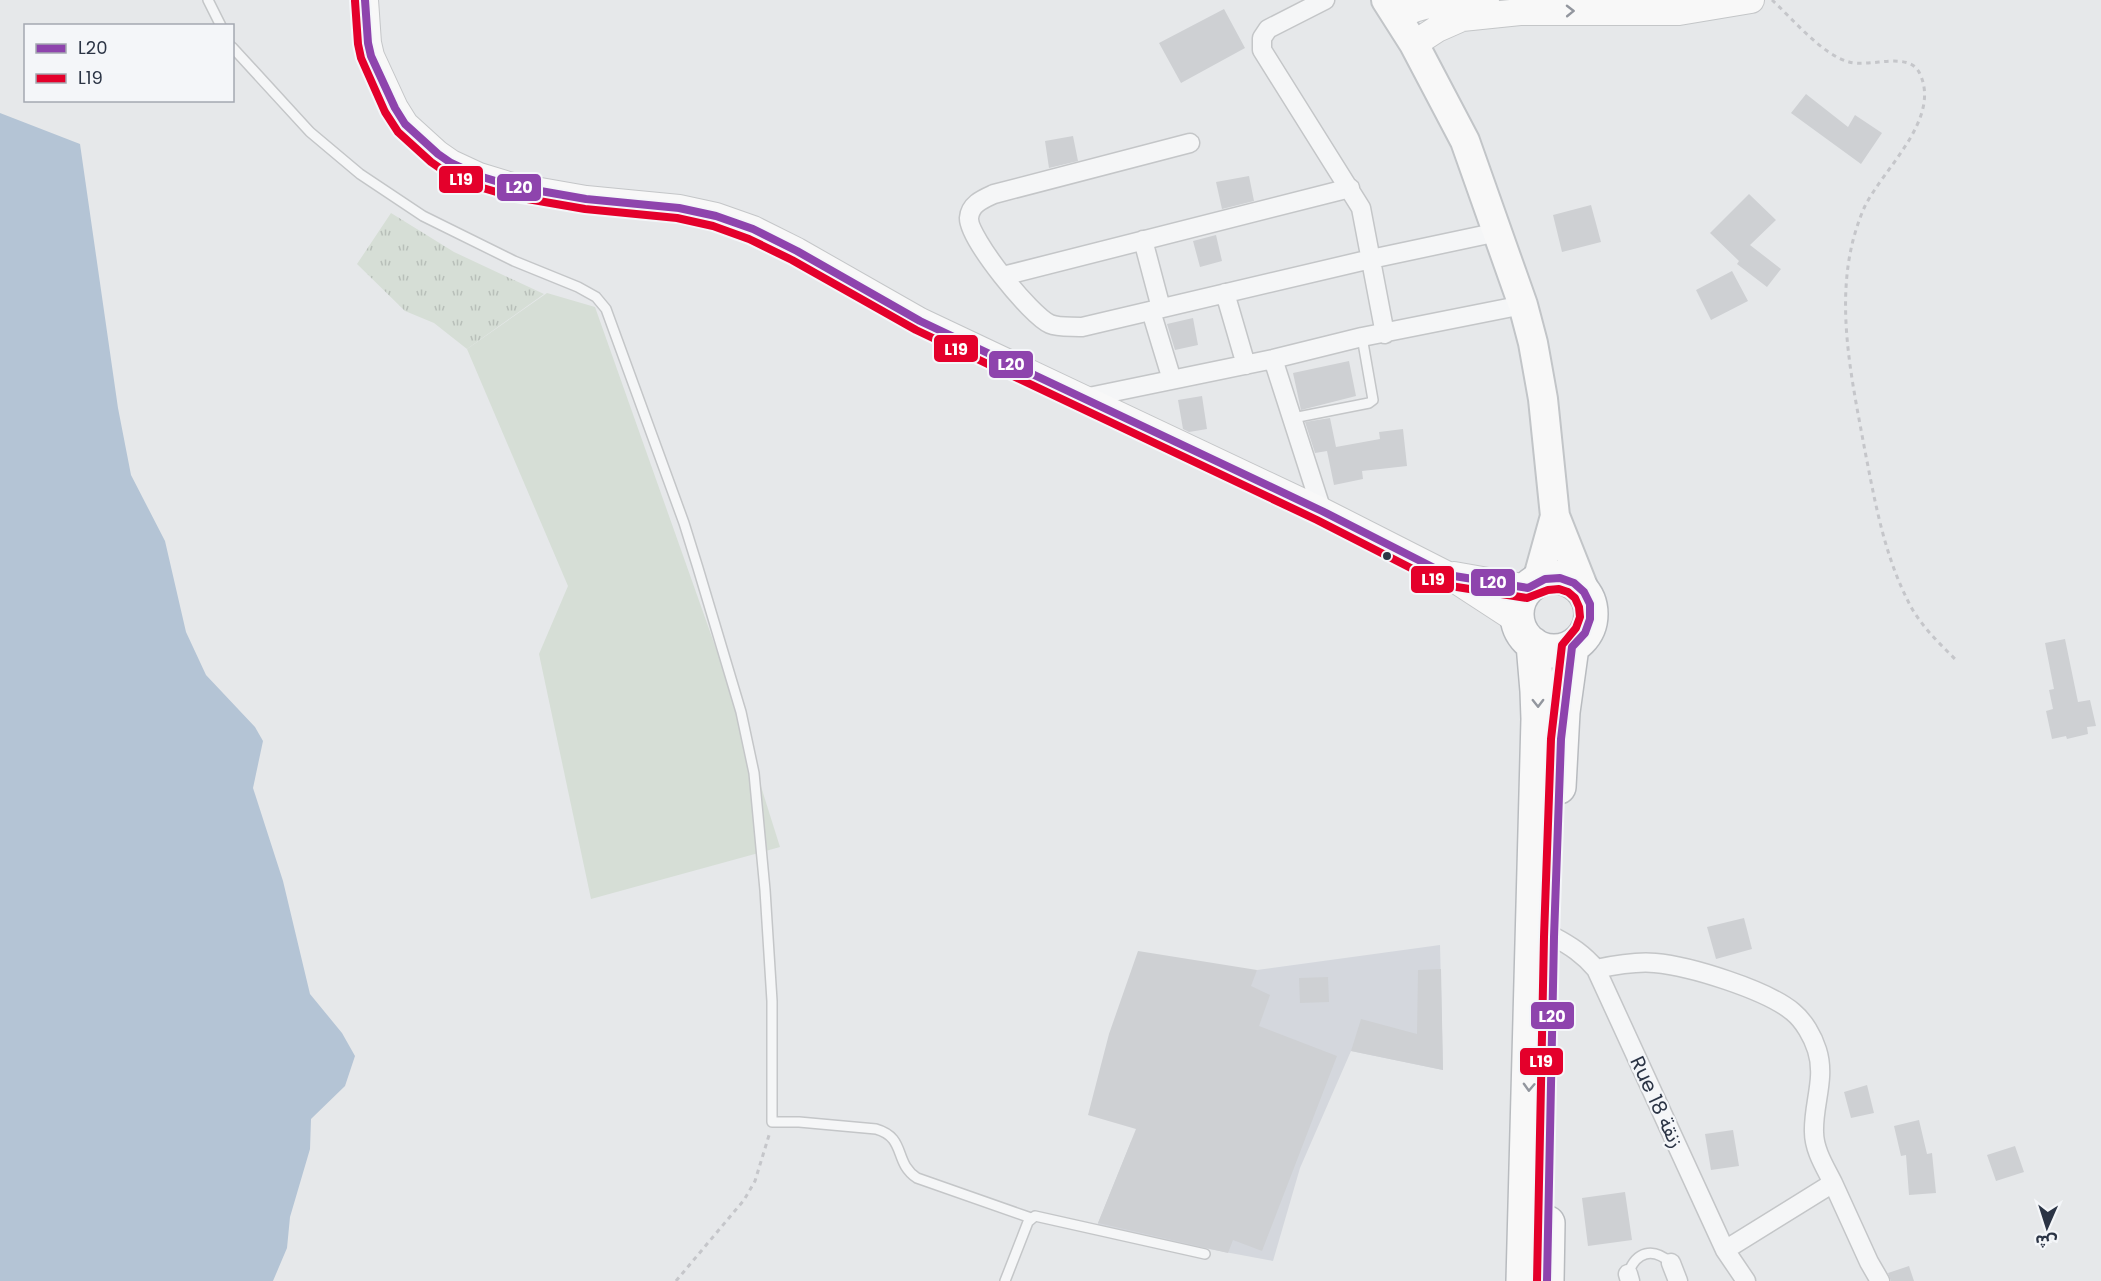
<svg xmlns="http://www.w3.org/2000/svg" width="2101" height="1281" viewBox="0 0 2101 1281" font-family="Poppins,'Noto Sans Arabic',sans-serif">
  <defs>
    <pattern id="grass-tufts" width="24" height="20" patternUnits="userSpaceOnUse" patternTransform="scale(1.5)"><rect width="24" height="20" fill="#d6ded6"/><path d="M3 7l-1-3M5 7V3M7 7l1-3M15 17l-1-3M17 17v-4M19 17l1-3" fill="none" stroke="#b8bfb9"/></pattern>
  </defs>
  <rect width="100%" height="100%" fill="#e6e8ea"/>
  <path fill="#d4d7dd" d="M1440 945 1443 1070 1351 1051 1300 1168 1273 1261 1096 1228 1131 1142 1257 970Z"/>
  <path fill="url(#grass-tufts)" d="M391 213 454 252 544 294 467 349 434 323 405 311 357 264Z"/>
  <path fill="#d6ded6" d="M547 293 595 307 731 691 780 847 591 899 539 654 568 586 467 349Z"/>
  <path fill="#b4c4d5" d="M0 113 80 144 118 408 131 475 165 541 186 632 206 675 255 727 263 741 253 788 283 881 310 994 342 1033 355 1056 345 1086 311 1119 310 1149 290 1217 287 1248 273 1281H0Z"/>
  <path fill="#ced0d3" d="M1224 9 1245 48 1181 83 1159 43Z
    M1806 94 1848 127 1855 115 1882 133 1861 164 1791 113Z
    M1073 136 1078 161 1049 168 1045 141Z
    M1249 176 1254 201 1222 209 1216 182Z
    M1749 194 1776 220 1750 245 1781 269 1767 287 1737 264 1739 261 1710 233Z
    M1591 205 1601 242 1562 252 1553 215Z
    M1216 235 1222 261 1200 267 1193 241Z
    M1732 271 1748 301 1711 320 1696 290Z
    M1193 318 1198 345 1175 350 1167 324Z
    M1349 361 1356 396 1301 410 1293 373Z
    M1202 396 1207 429 1189 432 1183 429 1178 400Z
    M1330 418 1336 447 1380 439 1379 432 1403 429 1407 466 1362 471 1363 479 1334 485 1327 451 1315 453 1305 422Z
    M2065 639 2078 702 2090 700 2096 726 2087 727 2088 734 2067 739 2066 736 2052 739 2046 711 2053 709 2049 690 2054 689 2045 643Z
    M1744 918 1752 949 1716 959 1707 927Z
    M1138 951 1257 970 1251 986 1270 995 1259 1026 1337 1056 1262 1251 1233 1240 1228 1253 1098 1223 1136 1129 1088 1115 1109 1034Z
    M1441 969 1443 1070 1351 1051 1361 1019 1417 1034 1418 970Z
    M1328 977 1329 1002 1300 1003 1299 978Z
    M1867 1085 1874 1113 1851 1118 1844 1092Z
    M1919 1120 1927 1154 1932 1153 1936 1193 1909 1195 1906 1155 1901 1156 1894 1126Z
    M1733 1130 1739 1166 1711 1170 1705 1134Z
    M2015 1146 2024 1172 1996 1181 1987 1155Z
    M1625 1192 1632 1240 1588 1246 1582 1198Z
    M1909 1266 1914 1281H1891L1888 1273Z"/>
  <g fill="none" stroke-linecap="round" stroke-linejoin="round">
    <g stroke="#c4c6c8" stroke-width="12">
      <path id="lane" d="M208 0 221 26
        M232 47 310 132 360 174 423 216 514 261 578 287 596 297 606 309 684 523 698 568 741 712 754 773 765 890 772 1001V1122H799L876 1129C907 1138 893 1162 917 1178L1031 1218
        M1293 418 1369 403 1373 400 1362 337
        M1628 1274C1636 1251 1653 1247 1671 1263
        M1005 1281 1028 1222 1035 1216 1205 1254"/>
    </g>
    <g stroke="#c4c6c8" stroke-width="21">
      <path id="street" d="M1325 0 1268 29 1262 38V50L1361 208 1385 334
        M1190 143 994 194C983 199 970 204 969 218 968 238 1031 316 1050 324 1059 328 1073 326 1082 327L1371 259 1498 232
        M1143 240 1161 308
        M1003 276 1350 188
        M1225 293 1246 365
        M1151 311 1172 380
        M1273 359 1322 511
        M1084 398 1273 359 1362 337 1523 305
        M1554 937C1571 946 1583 954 1596 969L1725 1250 1746 1281
        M1596 969C1615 965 1636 961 1655 963 1690 966 1767 990 1793 1012 1804 1021 1813 1037 1817 1050 1826 1078 1813 1104 1814 1132 1814 1150 1825 1167 1833 1183
        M1725 1250 1833 1183 1869 1262 1880 1281
        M1671 1263 1678 1281
        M1628 1274 1630 1281"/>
    </g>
    <g stroke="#c4c6c8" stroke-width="28">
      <path id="secondary" d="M365 0 368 43 371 56 395 108 405 124 438 154 451 163 479 176 512 186 586 199 679 208 716 216 753 229 797 251 920 321 1322 511 1448 575 1517 620
        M1398 17C1424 0 1454 3 1486 2
        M1414 44 1437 29 1462 18 1520 12H1679L1751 0
        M1454 575 1528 588"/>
    </g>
    <g stroke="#c2c5c8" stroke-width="32">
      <path id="primary" d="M1386 0 1414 44 1465 141 1523 305 1533 343 1543 399 1555 516 1586 594
        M1537 581 1555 516"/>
    </g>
    <g stroke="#b8bbbf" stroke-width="36">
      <path id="highway" d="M1517 614a37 37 0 1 1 74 0a37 37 0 1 1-74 0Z
        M1559 787 1563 712 1572 647
        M1523 1281 1538 719 1537 691 1533 644
        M1547 1281 1548 1223"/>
    </g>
    <path stroke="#c5c6ca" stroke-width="3" stroke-dasharray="4.5 4.5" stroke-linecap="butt" d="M1772 0C1793 19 1821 54 1849 62 1870 68 1910 50 1920 74 1941 119 1884 168 1865 206 1859 219 1854 235 1851 249 1837 315 1853 386 1865 451 1875 502 1884 553 1907 599 1918 623 1937 641 1955 659
      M676 1281 744 1200 755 1181 770 1132"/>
    <use href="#lane" stroke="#f5f6f7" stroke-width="9"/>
    <use href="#street" stroke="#f5f6f7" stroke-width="18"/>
    <use href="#secondary" stroke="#f8f8f8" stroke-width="26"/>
    <use href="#primary" stroke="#f8f8f8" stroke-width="28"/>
    <use href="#highway" stroke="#f8f8f8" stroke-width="33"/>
    <g stroke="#f4f6f9" stroke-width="12">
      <path id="bus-1" d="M365 0 368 43 371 56 395 108 405 124 438 154 451 163 479 176 512 186 586 199 679 208 716 216 753 229 797 251 920 321 1322 511 1448 575 1528 588 1545 579 1560 578 1574 583 1584 592 1590 604V619L1585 633 1572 647 1561 739 1554 937 1547 1281"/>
    </g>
    <g stroke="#f4f6f9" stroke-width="12">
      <path id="bus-2" d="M355 1 358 44 361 58 385 112 398 132 431 162 447 173 476 186 510 196 585 209 677 218 713 226 749 239 792 260 916 330 1317 520 1444 585 1527 598 1548 590 1559 589 1568 592 1575 598 1579 607 1580 617 1576 628 1562 645 1551 739 1544 937 1537 1281"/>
    </g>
    <use href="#bus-1" stroke="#8e44ad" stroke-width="8"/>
    <use href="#bus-2" stroke="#e4002b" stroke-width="8"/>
  </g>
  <defs><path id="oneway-chevron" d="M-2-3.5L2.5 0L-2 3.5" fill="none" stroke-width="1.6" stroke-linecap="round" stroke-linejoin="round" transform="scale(1.5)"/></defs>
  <g stroke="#92969e">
    <use href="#oneway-chevron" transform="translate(1570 11) rotate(-1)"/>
    <use href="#oneway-chevron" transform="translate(1538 703) rotate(89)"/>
    <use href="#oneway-chevron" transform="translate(1529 1087) rotate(92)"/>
  </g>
  <circle fill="#2b3445" stroke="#f4f6f9" stroke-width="2" cx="1387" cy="556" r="5"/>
  <g text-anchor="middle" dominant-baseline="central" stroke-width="4.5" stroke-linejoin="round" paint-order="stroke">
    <g font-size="20" fill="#2b3445" stroke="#f4f6f9">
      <text transform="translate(1657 1102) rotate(65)">Rue 18 زنقة</text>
    </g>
  </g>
  <g stroke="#f4f6f9" stroke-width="2">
    <rect x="438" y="165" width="46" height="29" rx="6" fill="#e4002b"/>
    <rect x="496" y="173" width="46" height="29" rx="6" fill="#8e44ad"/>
    <rect x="933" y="334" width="46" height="29" rx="6" fill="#e4002b"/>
    <rect x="988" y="350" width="46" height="29" rx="6" fill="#8e44ad"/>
    <rect x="1410" y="565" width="45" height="29" rx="6" fill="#e4002b"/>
    <rect x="1470" y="568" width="46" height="29" rx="6" fill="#8e44ad"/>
    <rect x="1530" y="1001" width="45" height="29" rx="6" fill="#8e44ad"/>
    <rect x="1519" y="1047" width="45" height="29" rx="6" fill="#e4002b"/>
  </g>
  <g font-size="16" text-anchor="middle" font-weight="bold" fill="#fff">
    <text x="461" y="185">L19</text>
    <text x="519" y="193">L20</text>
    <text x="956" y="355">L19</text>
    <text x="1011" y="370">L20</text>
    <text x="1433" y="585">L19</text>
    <text x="1493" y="588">L20</text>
    <text x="1552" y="1022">L20</text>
    <text x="1541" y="1067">L19</text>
  </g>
  <rect x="24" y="24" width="210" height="78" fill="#f4f6f9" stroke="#a4a8b1" stroke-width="1.5"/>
  <rect x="36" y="44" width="30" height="9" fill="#8e44ad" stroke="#a4a8b1" stroke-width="1.5"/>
  <text x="78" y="54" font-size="18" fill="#2b3445">L20</text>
  <rect x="36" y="74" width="30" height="9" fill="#e4002b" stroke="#a4a8b1" stroke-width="1.5"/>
  <text x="78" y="84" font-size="18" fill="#2b3445">L19</text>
  <g transform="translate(2047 1227) rotate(183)" stroke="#f4f6f9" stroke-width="4.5" paint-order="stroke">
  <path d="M0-4.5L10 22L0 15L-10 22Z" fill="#2b3445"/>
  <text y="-9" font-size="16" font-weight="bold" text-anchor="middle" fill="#2b3445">ش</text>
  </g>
</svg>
